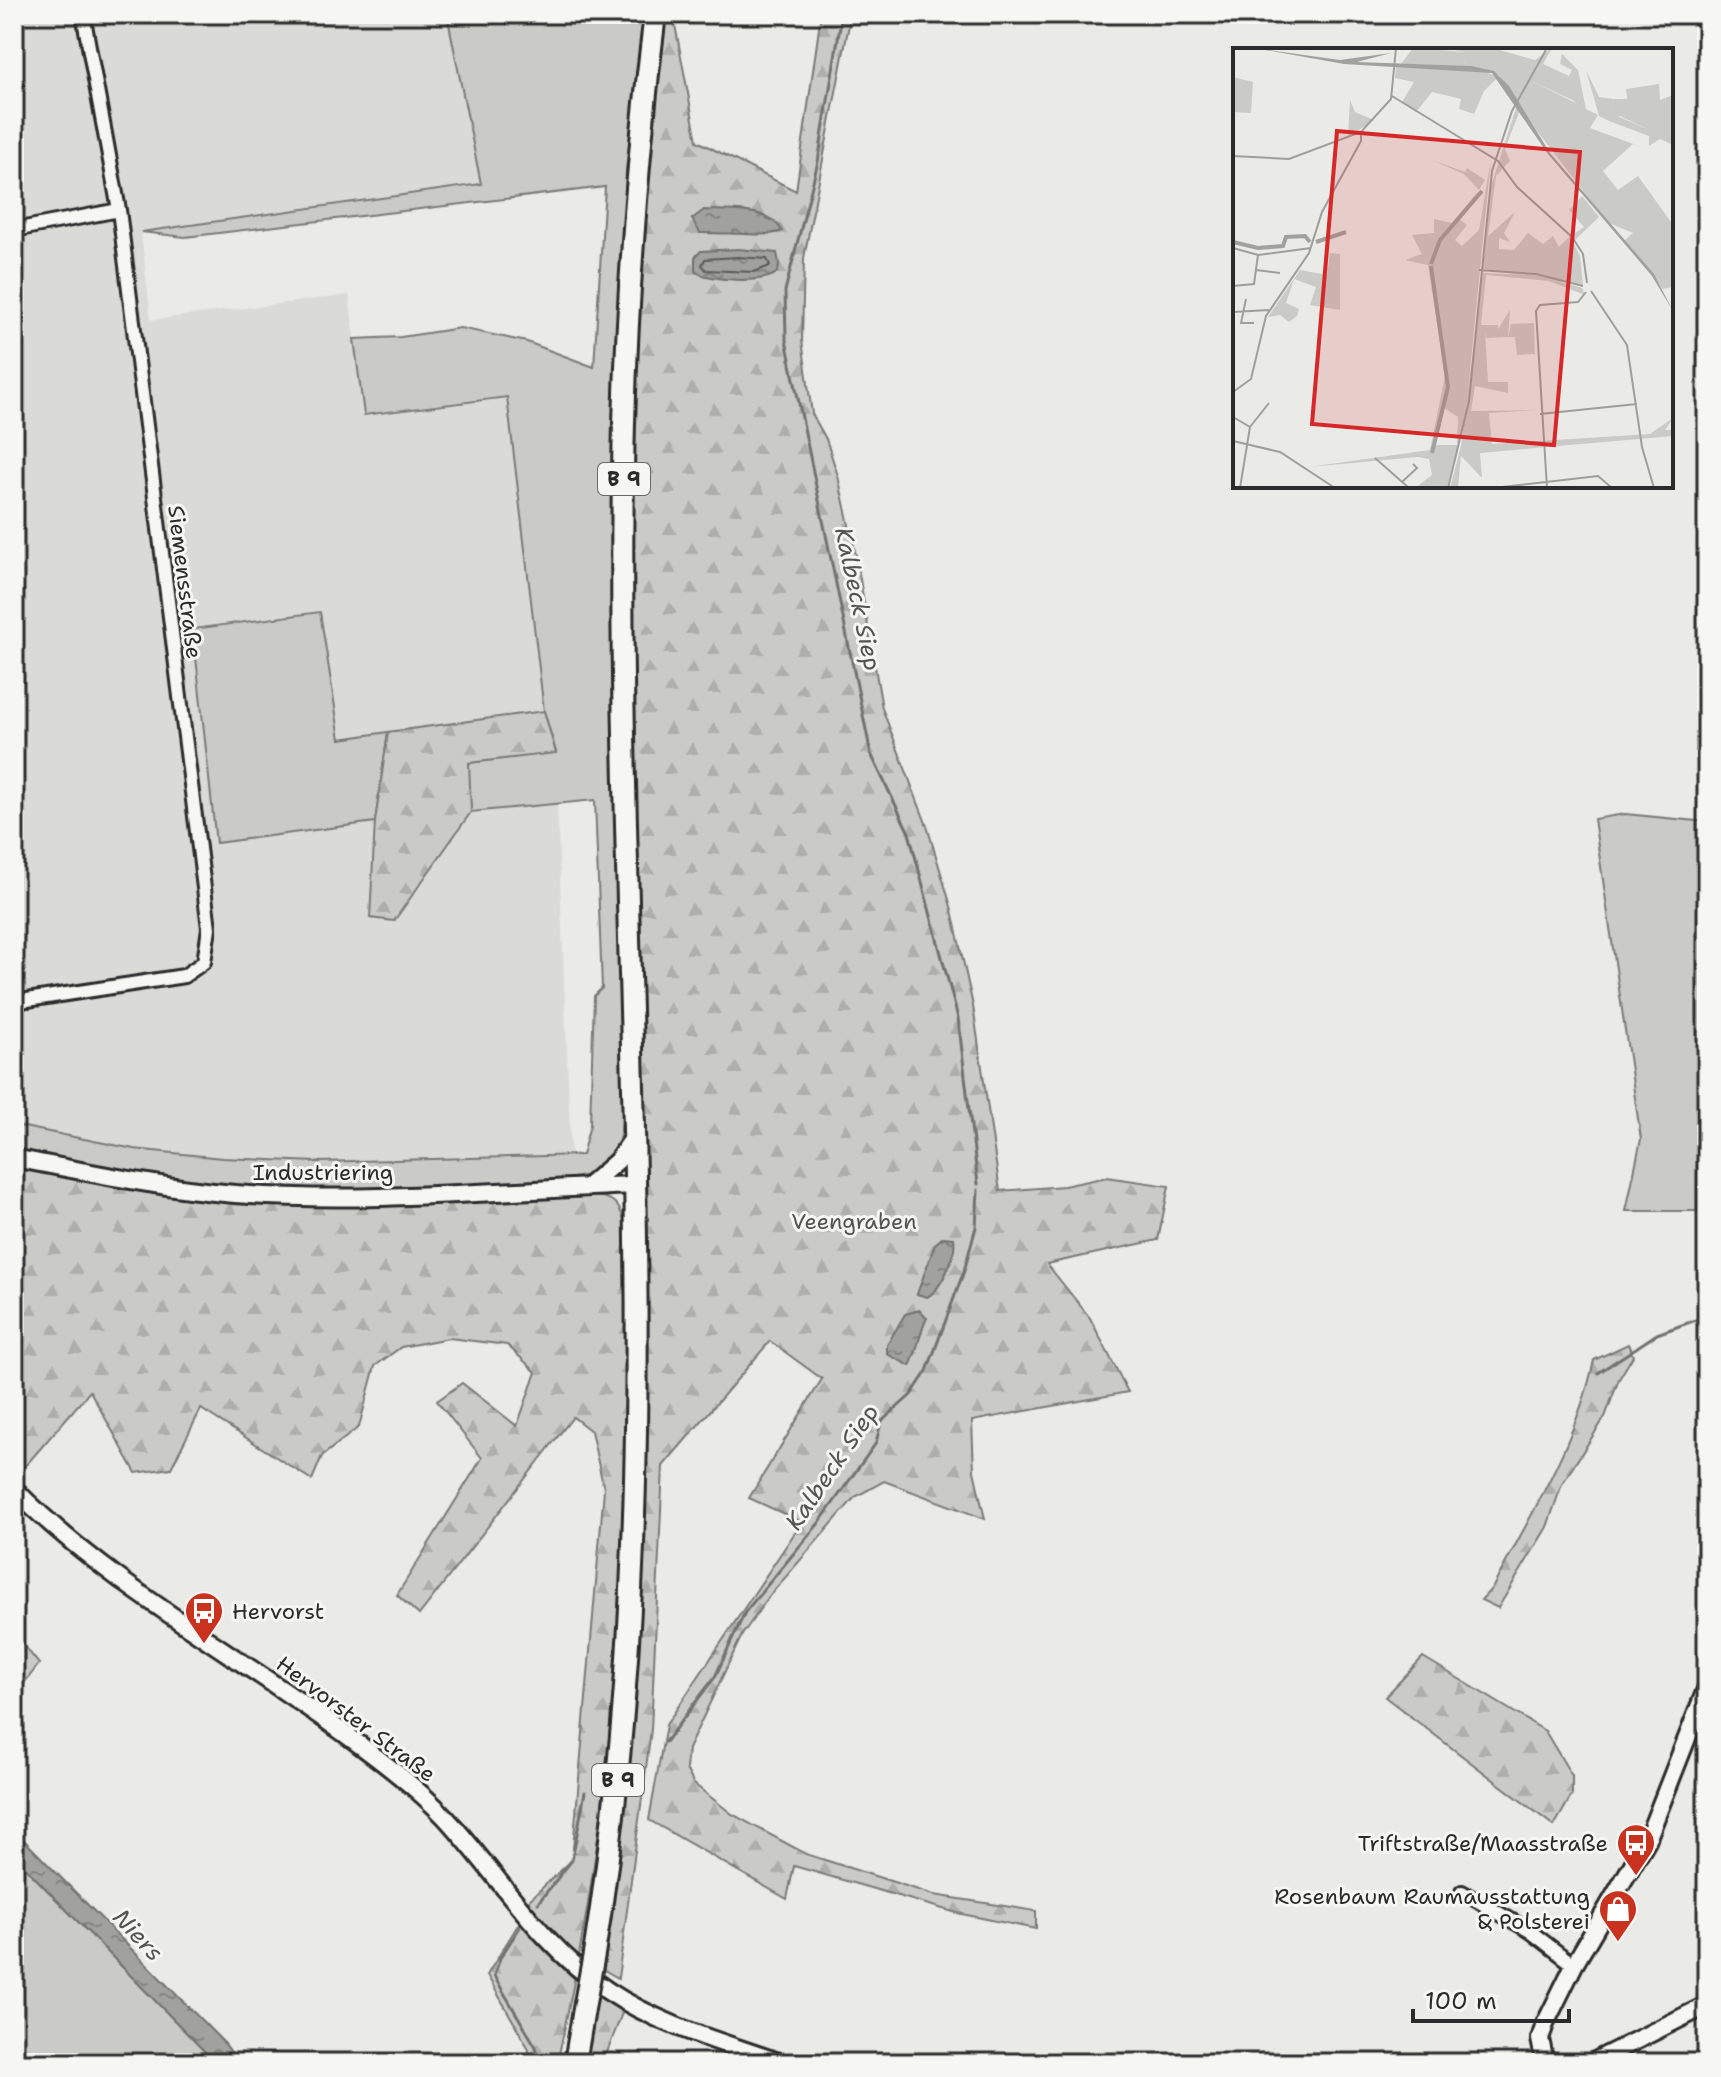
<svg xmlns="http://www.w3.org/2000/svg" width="1721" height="2077" viewBox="0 0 1721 2077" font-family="'Shantell Sans',sans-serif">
  <defs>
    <pattern id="forest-firs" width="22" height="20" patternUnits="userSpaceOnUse" patternTransform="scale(2)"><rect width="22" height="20" fill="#cacac7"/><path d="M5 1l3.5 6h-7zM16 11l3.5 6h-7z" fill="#aeaeab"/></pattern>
    <pattern id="water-ripples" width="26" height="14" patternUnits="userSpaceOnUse" patternTransform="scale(2)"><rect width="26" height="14" fill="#a1a19e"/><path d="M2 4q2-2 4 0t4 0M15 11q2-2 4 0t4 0" fill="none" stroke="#838381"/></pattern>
  </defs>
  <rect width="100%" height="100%" fill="#eaeae6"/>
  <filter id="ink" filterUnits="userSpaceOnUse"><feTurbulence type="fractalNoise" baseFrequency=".0125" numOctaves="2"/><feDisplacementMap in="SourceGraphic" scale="16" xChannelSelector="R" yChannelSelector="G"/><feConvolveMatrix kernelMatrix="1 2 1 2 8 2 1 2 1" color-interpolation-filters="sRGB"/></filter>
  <g filter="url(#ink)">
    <path fill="#dadad6" d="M14 14H447L481 184 141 233 151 320 349 295 364 415 507 397 544 711 340 739 193 629 216 842 375 822 371 918 394 921 471 812 557 804 571 1158 318 1162 222 1158 134 1149 14 1125Z"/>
    <path fill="#cacac7" stroke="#7a7a79" stroke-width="2" d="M447 14H645L626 169 623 290 624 1078C622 1103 625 1147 607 1166 581 1195 286 1193 235 1188 161 1180 87 1164 14 1152V1125L134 1149 222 1158 318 1162 582 1155 590 1125 594 996 602 988 595 800 471 812 468 763 556 752 544 711 507 397 364 415 354 339 401 337 460 328 527 342 594 367 605 187 185 237 141 232 481 184Z
      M320 612 340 739 388 732 375 822 216 843 193 629Z
      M1625 814 1707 822V1057H1700L1697 1211H1626L1641 1139 1594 819Z
      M14 1633 39 1664 14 1696Z
      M14 1856 209 2056 216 2063H14Z"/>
    <path fill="url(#forest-firs)" stroke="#7a7a79" stroke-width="2" d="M661 14H673L697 141 796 191 821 14H851L804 258 802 340 812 414 826 439 838 476 856 556 882 708 927 826 952 910 973 1006 1000 1191 1064 1186 1107 1177 1169 1186 1158 1240 1047 1264 1090 1318 1128 1392 972 1421 974 1471 985 1519 884 1481 855 1497 770 1595 742 1635 688 1749 686 1769 694 1784 732 1814 806 1854 934 1895 1036 1911V1929L957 1913 794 1866 787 1899 649 1820 666 1725 802 1522 749 1498 822 1379 770 1341 663 1466 651 1730 618 1978 604 1970 637 1665 647 1461 631 494 645 182Z
      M544 711 556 753 469 763 471 812 394 921 370 918 375 822 388 732Z
      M14 1164 296 1201 587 1195C611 1197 618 1200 625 1222 625 1309 627 1397 625 1484 622 1679 600 1873 557 2063H528L529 2049 487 1975 521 1920 526 1903 572 1860 604 1489 591 1431 573 1417 419 1615 397 1595 482 1458 437 1401 462 1383 517 1426 536 1372 507 1345 449 1338 401 1347 375 1366 359 1427 322 1456 312 1480 201 1409 171 1468 136 1473 90 1391 14 1479Z
      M1628 1344 1633 1356 1619 1379 1605 1417 1562 1484 1547 1527 1498 1608 1481 1600 1493 1587C1531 1514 1577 1441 1594 1360Z
      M1423 1657 1545 1731 1572 1776V1795L1554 1826 1385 1697Z
      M598 1994 624 2008 603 2063H584Z"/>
    <path fill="url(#water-ripples)" stroke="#727270" stroke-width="2" d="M704 210C728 211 770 207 782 231 767 238 722 232 700 233L692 219Z
      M739 249 777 253C778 260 781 266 777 272 768 285 704 280 695 271V257L701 251Z
      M943 1237 954 1238C957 1255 941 1290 927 1297L917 1294 935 1244Z
      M920 1310 927 1318C919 1334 918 1350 910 1366L887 1354V1345L905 1314Z
      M14 1830 225 2044 239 2063H216L14 1856Z"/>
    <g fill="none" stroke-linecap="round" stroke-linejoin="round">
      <path stroke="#5a5a59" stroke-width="2" d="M738 257 767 259 770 266 754 272 706 270 702 265 705 259Z"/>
      <path stroke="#727270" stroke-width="3" d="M842 14 818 162 785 291 786 340 871 754 909 833 958 1018 978 1184
        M1598 1373 1657 1334 1707 1316
        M665 1742 715 1677 745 1612 819 1523 876 1443 881 1422 911 1395 927 1371 964 1271 976 1227 978 1190
        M538 1903 572 1860 585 1792
        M520 1927 500 1958 494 1976 536 2047 540 2063"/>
      <g stroke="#2b2b2b" stroke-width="18">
        <path id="minor" d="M14 230 119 210
          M14 1002 184 976 204 962 209 928 119 210 83 14
          M1462 1892 1530 1931 1574 1965"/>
      </g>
      <g stroke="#2b2b2b" stroke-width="22">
        <path id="tertiary" d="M14 1158C87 1172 161 1188 235 1194 368 1204 503 1190 635 1185
          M587 1187 617 1161 635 1136
          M14 1489C117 1593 249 1660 364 1748 396 1772 429 1798 455 1828 504 1884 545 1949 608 1991 659 2025 724 2043 781 2063
          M1545 2063 1540 2039 1545 2024 1574 1965 1647 1840 1707 1687
          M1591 2063 1707 2005"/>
      </g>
      <g stroke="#2b2b2b" stroke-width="26">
        <path id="primary" d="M594 1954C677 1446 611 934 624 423 628 286 638 150 655 14
          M575 2063 585 2003"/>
      </g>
      <use href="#minor" stroke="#f6f6f2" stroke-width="12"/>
      <use href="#tertiary" stroke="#f6f6f2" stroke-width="16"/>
      <use href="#primary" stroke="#f6f6f2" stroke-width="20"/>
      <g stroke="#2b2b2b" stroke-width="26" stroke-linecap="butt">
        <path id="primary-bridge" d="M585 2003 594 1954"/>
      </g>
      <use href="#primary-bridge" stroke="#f6f6f2" stroke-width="20"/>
    </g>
  </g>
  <defs>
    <g id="bus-pin" transform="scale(2)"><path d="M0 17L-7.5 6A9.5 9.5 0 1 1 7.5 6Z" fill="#c8321e" stroke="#f6f6f2"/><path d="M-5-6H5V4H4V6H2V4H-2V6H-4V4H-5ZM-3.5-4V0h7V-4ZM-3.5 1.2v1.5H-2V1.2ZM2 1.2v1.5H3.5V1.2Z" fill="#fff"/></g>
    <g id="shop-pin" transform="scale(2)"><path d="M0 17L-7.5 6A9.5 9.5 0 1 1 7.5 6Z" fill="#c8321e" stroke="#f6f6f2"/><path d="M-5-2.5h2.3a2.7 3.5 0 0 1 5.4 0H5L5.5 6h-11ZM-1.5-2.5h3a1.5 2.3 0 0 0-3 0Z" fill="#fff"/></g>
  </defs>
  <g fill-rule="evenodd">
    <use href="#bus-pin" x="204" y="1611"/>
    <use href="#bus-pin" x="1636" y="1843"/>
    <use href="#shop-pin" x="1618" y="1909"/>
  </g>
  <g text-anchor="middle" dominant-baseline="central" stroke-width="6" stroke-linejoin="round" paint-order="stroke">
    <g fill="#f6f6f2" stroke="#686867" stroke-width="2">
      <rect x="598" y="463" width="52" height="32" rx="6"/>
      <rect x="592" y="1764" width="52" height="32" rx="6"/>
    </g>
    <g font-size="20" font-weight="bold" fill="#2b2b2b">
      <text x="624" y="479">B 9</text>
      <text x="618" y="1780">B 9</text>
    </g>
    <g font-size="22" fill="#2b2b2b" stroke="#f6f6f2">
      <text transform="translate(185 582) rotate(83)">Siemensstraße</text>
      <text x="323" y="1172">Industriering</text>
      <text transform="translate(356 1719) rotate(37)">Hervorster Straße</text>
    </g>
    <g font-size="22" fill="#535352" stroke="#f6f6f2">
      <text x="854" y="1221">Veengraben</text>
    </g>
    <g font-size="22" fill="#2b2b2b" stroke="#f6f6f2" text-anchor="end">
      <text x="232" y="1611" text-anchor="start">Hervorst</text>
      <text x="1608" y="1843">Triftstraße/Maasstraße</text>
      <text x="1590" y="1896">Rosenbaum Raumausstattung<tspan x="1590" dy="25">&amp; Polsterei</tspan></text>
    </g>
    <g font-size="24" font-style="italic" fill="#545453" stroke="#f6f6f2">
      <text transform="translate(858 599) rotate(78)">Kalbeck Siep</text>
      <text transform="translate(832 1467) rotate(-56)">Kalbeck Siep</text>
      <text transform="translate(138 1935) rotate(47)">Niers</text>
    </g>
  </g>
  <g transform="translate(1233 48)">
    <rect width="440" height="440" fill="#eaeae6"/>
    <path d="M180 0 233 4 231 18 168 16ZM329 6 345 22 353 61 365 67 357 80 414 101 400 96 370 123 385 142 405 128 438 174 440 239 430 241 391 193 400 185 374 174 301 79 289 53 300 34 343 55 315 28H336L339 22 327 16ZM163 18 246 21 265 29 251 43 241 66 226 61 228 51 199 44 183 64 169 54 181 34 162 30ZM0 29 20 34 18 65 0 64ZM426 36 427 52 440 47V82H416L387 68 376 73 366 68 377 66 381 51H394L393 41ZM117 52 122 64 141 72 115 89ZM349 148 366 169 342 192 339 187 351 179 336 162ZM97 205 107 206V262L77 257 83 239 61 231 53 255 66 261 64 268 56 274 47 267 35 269 67 222 94 227ZM250 225 302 227 349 240 352 247 316 233 253 227 248 277H265V284H252L255 334H275V345L242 338 238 363 304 362 256 365 259 398 236 400 228 398ZM301 275 302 306 284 307 282 289H275L278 276Z" fill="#cacac7"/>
    <path d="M211 0H259L302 12 319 0 310 16 336 28H315L344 54 300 34 290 53 301 79 266 27 231 18 232 4ZM353 22 366 49 381 51 377 67 366 68ZM284 57 287 62 272 101 277 113 263 128 255 188 282 164 271 185 277 194 266 190V201L281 202 295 185 310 196 320 188 326 199 337 188 347 208 350 237 250 221 258 138ZM382 67 416 82H440V97L427 91 416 98V88L376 73ZM258 111 233 363 214 440H182L199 427 196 411 185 409 76 419 197 402 212 328 195 217 172 212 189 206 179 187 201 185V171L219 175 246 142 231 126 199 112 232 124 234 120 252 132 227 172 234 177 222 192 229 198 246 182ZM211 360 225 369 224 397H203ZM277 262 275 289 253 290 252 284 264 283ZM440 370 432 382H440V388L247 405 249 430 228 408 225 440H217L228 398 417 386Z" fill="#cacac7" fill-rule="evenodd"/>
    <path d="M21 0 107 12 158 5 124 14 238 18 261 23 276 38 317 105 421 226 440 263 419 228 315 106 259 25 111 16Z" fill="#a1a19e"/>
    <path fill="none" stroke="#a1a19e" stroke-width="4" d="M0 194 25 200 50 198 53 189 72 188 77 194M83 194 113 184M198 216 207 192 249 143M198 218 215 339 199 405"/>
    <path fill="none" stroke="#9e9e9b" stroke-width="2" d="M159 48 265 113 284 139 339 189 350 206 354 235M0 108 56 111 128 84 158 51 163 0M0 200 25 207 78 200M23 222 47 225M246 222 303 226 350 238M0 238 21 236 25 207M358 243 394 297 409 399 421 440M13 251 8 275H21M0 264 36 262M0 344 18 331 33 268 76 205 89 164 128 93V84M307 366 404 356M0 369 17 379 7 440M17 379 36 355M0 393 47 404 102 440M142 410 176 440M169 434 184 420 180 416M215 440 236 353 259 123 279 63 314 0M260 440 365 428 379 440M314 440 303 263 307 257 345 254 353 244"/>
    <path fill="#d62828" fill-opacity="0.15" stroke="#d62828" stroke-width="4" d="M104 83 347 104 321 397 79 376Z"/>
    <rect width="440" height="440" fill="none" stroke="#2b2b2b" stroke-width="4"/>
  </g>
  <rect width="1721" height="2077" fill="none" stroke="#f6f6f2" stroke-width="48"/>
  <rect x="24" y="24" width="1673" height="2029" fill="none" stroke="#2b2b2b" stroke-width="3" filter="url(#ink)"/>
  <path d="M1413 2009v12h156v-12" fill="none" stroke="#2b2b2b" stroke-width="4"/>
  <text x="1425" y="2009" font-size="24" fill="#2b2b2b" stroke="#f6f6f2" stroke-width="6" paint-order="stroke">100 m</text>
</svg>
